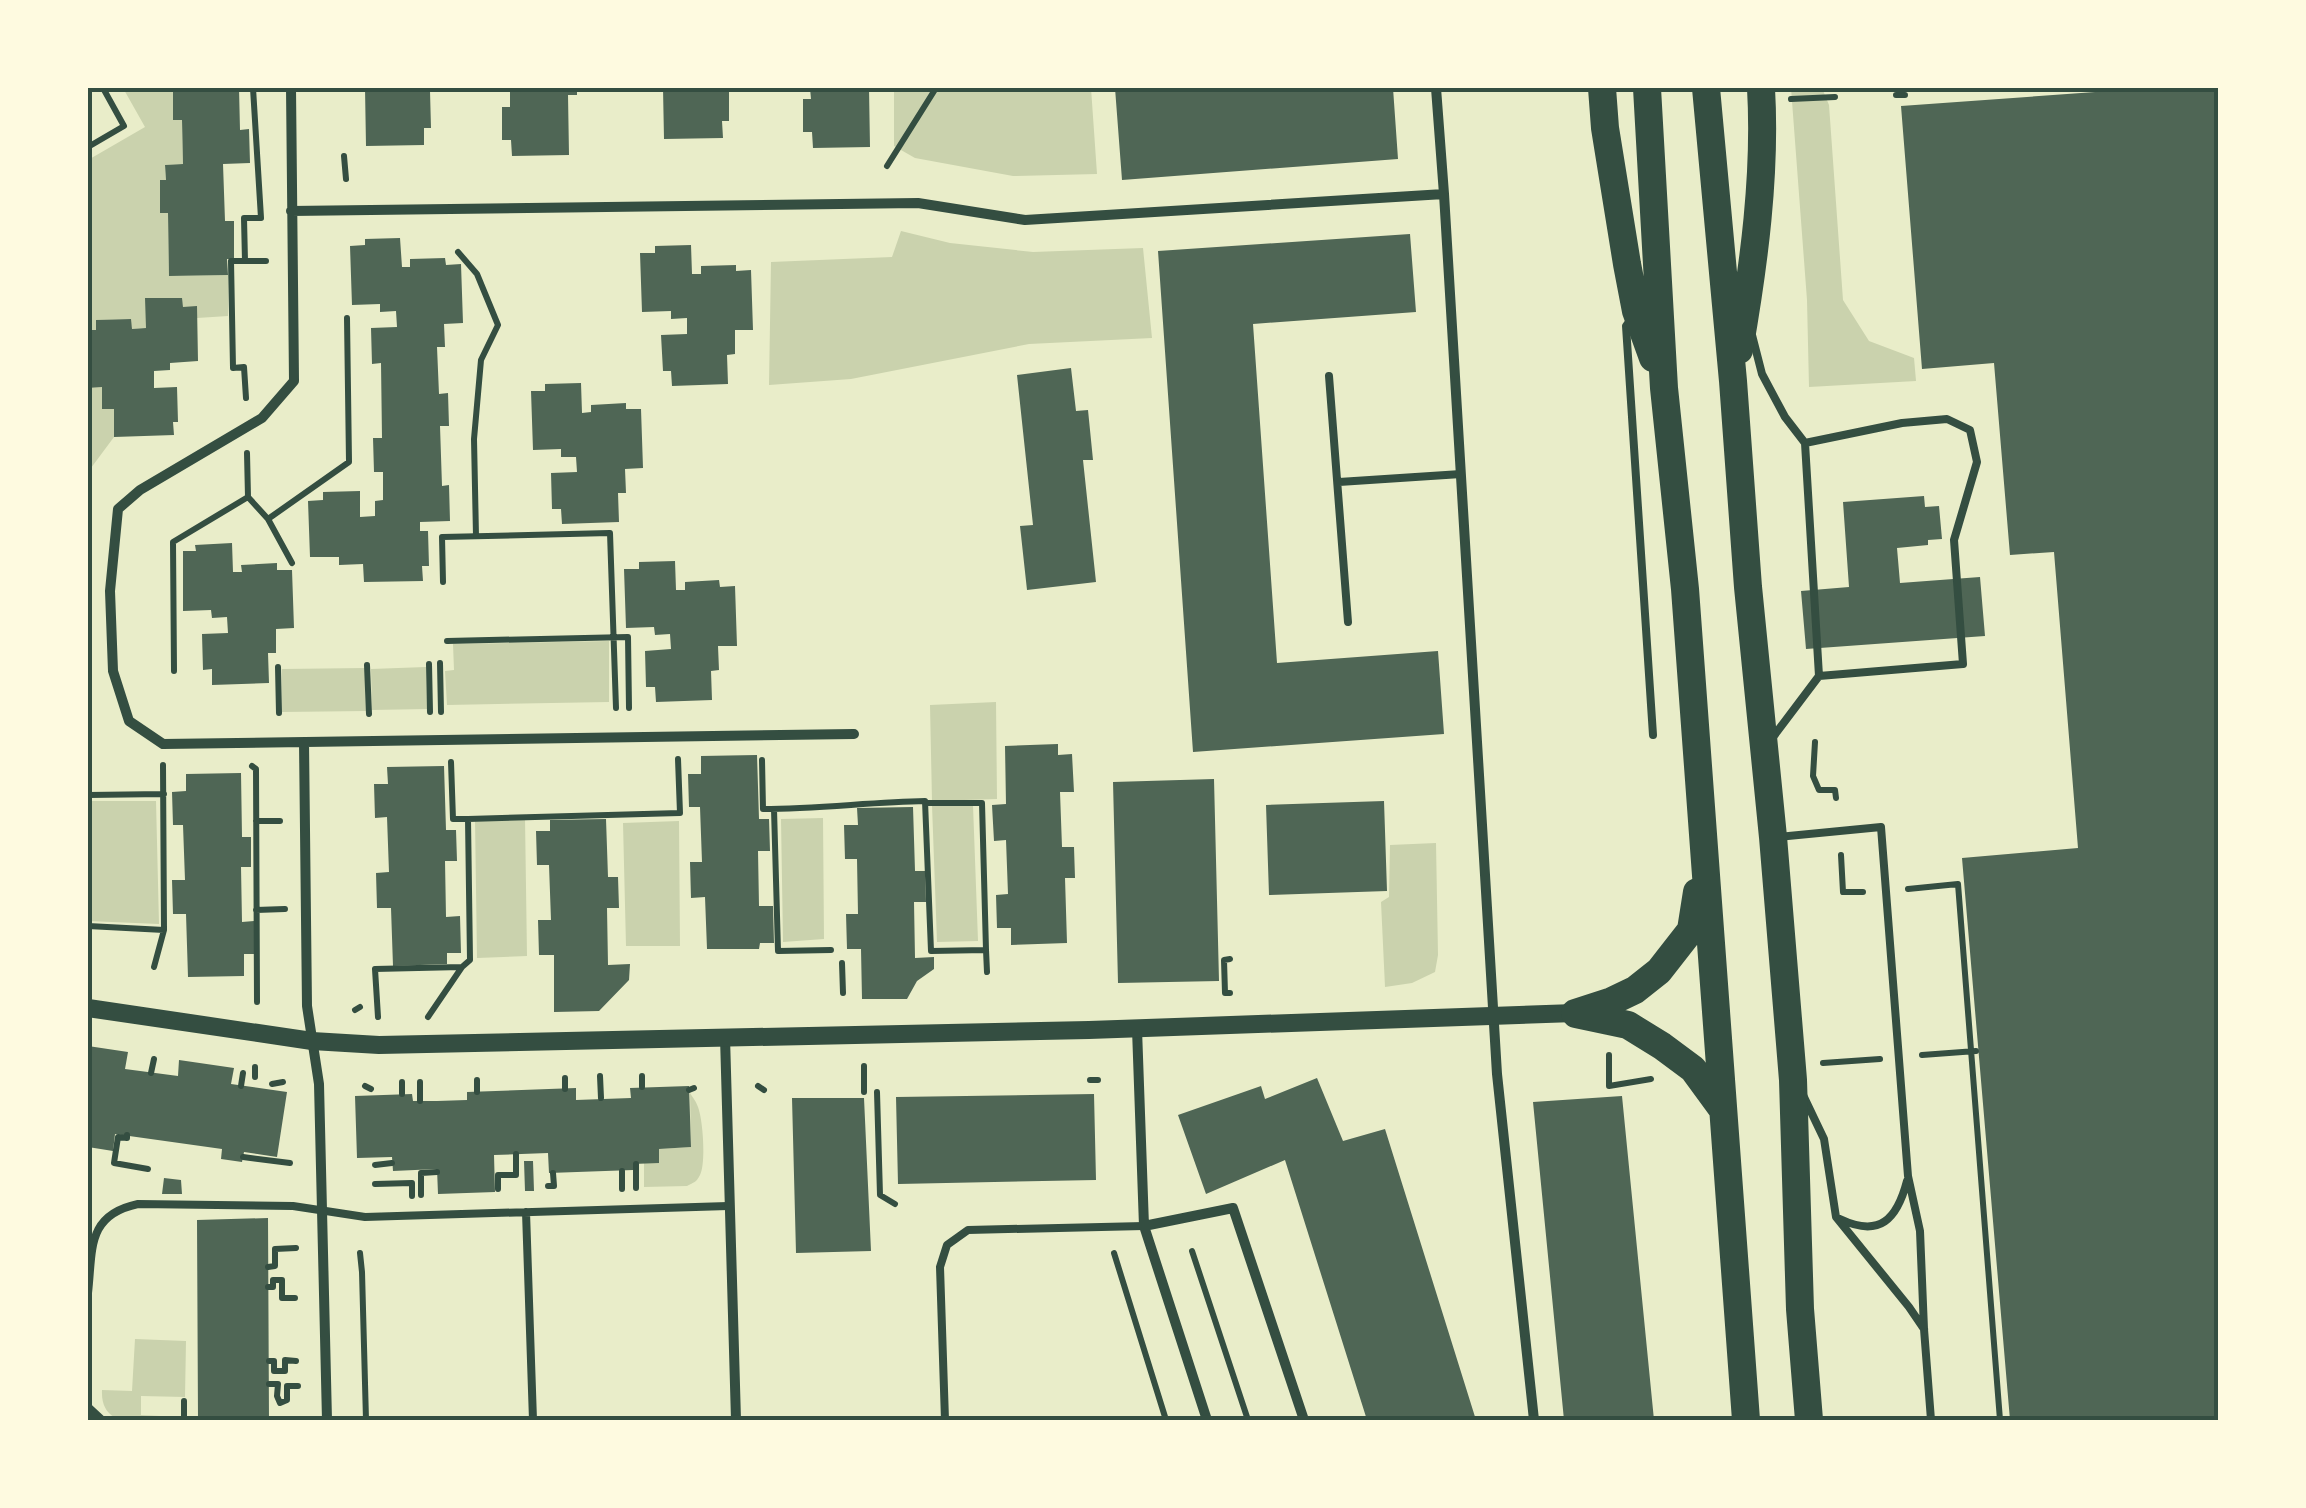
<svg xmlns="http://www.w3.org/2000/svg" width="2306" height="1508" viewBox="0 0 2306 1508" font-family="'DM Sans',sans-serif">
  <rect width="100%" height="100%" fill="#e9edc9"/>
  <path fill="#cad2ad" d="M123 88H182L173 89V120H182L183 164 165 165 166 180H160V212L168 213 169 276 228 275V316L197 318V307H183L181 298H146V328L132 329 130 319 96 320V330H88V160L145 127Z
    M894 88H1091L1097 174 1013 176 915 158 894 146Z
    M1791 88H1822L1829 105 1843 300 1869 341 1914 358 1916 381 1809 387 1807 300Z
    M901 231 950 243 1033 252 1143 248 1152 338 1029 344 851 379 769 385 771 262 892 257Z
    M102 387V409H114V437L88 472V388Z
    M609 641V702L447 705 445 671 454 670 453 644Z
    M426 667 427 709 372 710 371 669Z
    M365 668 366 711 282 712V669Z
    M996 702 997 799 932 801 930 705Z
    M88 801H156L159 924 88 921Z
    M932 805H973L978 941 937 942Z
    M525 818 527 956 477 958 475 819Z
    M823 818 824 939 783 942 781 819Z
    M679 821 680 946H626L623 823Z
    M1436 843 1438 955 1435 972 1412 983 1385 987 1381 902 1389 897 1390 845Z
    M690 1093C693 1098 696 1101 698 1107 703 1120 706 1163 700 1175 696 1183 694 1182 687 1186L644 1187V1163L659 1149 691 1147Z
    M135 1339 186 1341 185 1397 141 1396V1415L180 1417V1420C149 1421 100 1433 102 1390L132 1391Z"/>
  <path fill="#4f6655" d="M173 88H239L240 130 249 129 250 163 223 164 225 221H234V259H227L228 275 169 276 168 213H160V180H166L165 165 183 164 182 120H173Z
    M365 88H421V92L430 91 431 128H424V145L366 146Z
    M510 88H577V95H568L569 155 512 156 511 140H502V107H510Z
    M663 88H729V121H722L723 138 664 139Z
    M810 88H869L870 147 813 148 812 132H803V99H811Z
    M1115 88H1200L1201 90 1234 88H1393L1398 159 1122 180Z
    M2151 88H2218V1420H2010L1962 858 2078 848 2054 552 2010 555 1994 363 1922 369 1901 106Z
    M1410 234 1416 312 1253 324 1277 663 1438 651 1444 734 1193 752 1158 251Z
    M400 238 402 267H410V259L445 258 446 265 461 264 463 323 444 324 445 347H437L439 394 448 393 449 426H440L442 486 449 485 450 521 420 522V531H428L429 566H422L423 581 364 582 363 564 339 565V557H310L308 501 323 500V492L360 491V517L375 516V501L383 500V472H374L373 438H382L381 363 372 364 371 328 397 327 396 311 380 312V304L352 305 350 246 365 245V239Z
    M691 245 692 274H701V266L736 265V271L751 270 753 330H735V354L727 355 728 384 672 386 671 371H663L661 335 687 334V318L671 319V311L642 312 640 253H655V246Z
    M145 298H182L183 307 197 306 198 361 170 363V370L154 371V388L177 387 178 422H173L174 435 114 437V409H102V387L88 388V330H96V320L131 319 132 329 146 328Z
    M1071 368 1076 411 1088 410 1093 460H1083L1096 582 1027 590 1020 526 1033 525 1017 375Z
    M581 383 582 413 591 412V405L626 403V409H641L643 468 625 469 626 493H618L619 522 562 524 561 509H552L551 473 577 472 576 457H561V449L533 450 531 391H545V384Z
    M1924 496 1925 507 1939 506 1942 539 1928 540V545L1897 548 1900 583 1980 577 1985 636 1806 649 1801 591 1849 587 1843 502Z
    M232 543 233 572H242L241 565 277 563V570H292L294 628 276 629V653H268L269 683 212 685V669L203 670 202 634 228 633 227 617 212 618 211 610 183 611V551H196L195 545Z
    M675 561 676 590H685V582L719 580 720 587 735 586 737 646H718L719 670 711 671 712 700 656 702 655 687H646L645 651 671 649 670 634 655 635 654 627 626 628 624 569H639V562Z
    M1058 744V755L1072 754 1074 792H1060L1062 847H1074L1075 878H1065L1067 943 1011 945V928H997L996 895 1008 894 1006 840 994 841 992 805 1006 804 1005 746Z
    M757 755 759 819H769L770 851H758L759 906H773L774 943H760L759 949H707L705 897 691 898 690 862H702L700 807H689L688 774H701V756Z
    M444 766 446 830H456L457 861H445L446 917 460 916 461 953H447V964L393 966 391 908H377L376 873 389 872 387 817 375 818 374 784H388L387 767Z
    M241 773 242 837H251V867H241L242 922 254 921 255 954H244V976L188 977 186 914H173L172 880H185L183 825H173L172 792 186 791V774Z
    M1214 779 1219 981 1118 983 1113 782Z
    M1384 801 1387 891 1269 895 1266 805Z
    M913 807 915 871H925L926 902H914L915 958 934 957V969L917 981 907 999H862L861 949H847L846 914H858L857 859H845L844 825H858L857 808Z
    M606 819 608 877H618L619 908H607L608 965 630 964 629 980 599 1011 554 1012V955H539L538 920H551L549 865H537L536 831H550V820Z
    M88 1046 128 1052 125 1069 178 1076 179 1060 234 1068 231 1084 287 1092 277 1157 244 1152 242 1162 221 1159 222 1149 115 1134 113 1151 88 1147Z
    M1317 1078 1343 1141 1385 1129 1476 1420H1367L1285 1160 1206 1194 1178 1115 1261 1086 1265 1099Z
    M689 1086 691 1147 659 1149V1163L633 1164V1170L549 1173 548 1153 494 1155 495 1192 438 1194 437 1169 393 1171 392 1157 357 1158 355 1096 412 1094 413 1101H437L467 1100V1092L576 1088V1100L631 1098 630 1088Z
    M1094 1094 1096 1180 898 1184 896 1097Z
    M1622 1096 1654 1420H1564L1533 1102Z
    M792 1098H864L871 1251 796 1253Z
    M524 1161H533L534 1191H525Z
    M164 1178 181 1180 182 1194H162Z
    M268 1218 269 1420H198L197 1220Z"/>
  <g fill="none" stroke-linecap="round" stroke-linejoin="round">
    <path stroke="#344e41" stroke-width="6" d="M253 88 261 218H244L245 261H266
      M1896 95H1905
      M1791 99 1835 97
      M88 147 124 126 103 88
      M344 156 346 179
      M887 166 936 88
      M458 252 477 274 498 325 481 360 474 439 476 536
      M245 261H231L233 368 244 367 246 398
      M247 453 248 497 268 519 292 563
      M268 519 349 462 347 318
      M443 582 442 537 610 533 616 708
      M447 641 628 637 629 708
      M440 663 441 712
      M429 664 430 712
      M367 665 369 714
      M278 667 279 713
      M174 671 173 542 248 497
      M1815 742 1813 776 1819 790H1835L1836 798
      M762 760 763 809C818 809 871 802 925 801L931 951 986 950 987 972
      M451 762 453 819H468L680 813 678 759
      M252 766 256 769 257 1002
      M88 795 164 794
      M925 803H982L986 950
      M774 809 778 951 831 950
      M256 821H280
      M1841 855 1843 892H1863
      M1908 889 1958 884 2000 1420
      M256 910 285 909
      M88 926 164 930
      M842 963 843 993
      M154 967 164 930 163 765
      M1230 993H1225L1224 960 1230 959
      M355 1010 360 1007
      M378 1017 375 969 461 967
      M428 1017 462 967 470 960 468 819
      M1609 1055V1086L1651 1079
      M1922 1055 1976 1051
      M1823 1063 1880 1059
      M864 1066V1092
      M151 1073 154 1059
      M600 1076 601 1098
      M642 1076V1087
      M255 1077V1067
      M565 1078V1089
      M477 1080V1092
      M1090 1080H1098
      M402 1082V1094
      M420 1082V1101
      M272 1084 283 1082
      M241 1086 243 1073
      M365 1086 371 1089
      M758 1086 764 1090
      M689 1090 694 1088
      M877 1092 880 1195 895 1204
      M127 1135V1138L118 1137 114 1163 148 1169
      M243 1157 290 1163
      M636 1164V1188
      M375 1165 392 1163
      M622 1171V1189
      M375 1184 412 1183V1196
      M548 1186H554L553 1173
      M498 1189V1175H516V1154
      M421 1195V1173L437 1172
      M1192 1251 1248 1420
      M360 1253 362 1272 366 1420
      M1114 1253 1166 1420
      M268 1267 275 1266V1249L296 1248
      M268 1287H273V1280H282V1298H295
      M269 1361H274V1371H285V1360L296 1361
      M269 1384H278L277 1396 280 1403 287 1400V1386H298
      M184 1401V1420"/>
    <path stroke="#344e41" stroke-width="8" d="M1631 319 1626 326 1653 735
      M1752 335 1762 374 1785 417 1805 443 1819 676 1770 741
      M1329 376 1348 622
      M1805 443 1902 423 1947 419 1970 430 1977 462 1954 540 1963 664 1819 676
      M1339 482 1461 474
      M1777 837 1881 827 1908 1176 1920 1231 1924 1329 1931 1420
      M1803 1095 1824 1139 1836 1217 1909 1307 1924 1329
      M526 1212 533 1420
      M1840 1219C1880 1238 1897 1219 1907 1181
      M88 1293C93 1250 86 1215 138 1204L293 1206 365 1217 728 1206
      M88 1407 102 1420
      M945 1420 940 1267 947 1245 968 1230 1144 1226"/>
    <path stroke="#344e41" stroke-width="10" d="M291 88 294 381 262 418 140 490 118 509 110 591 113 671 129 721 163 744 854 734
      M1436 88 1444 194 1497 1074 1534 1420
      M291 211 918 203 1025 220 1444 194
      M304 742 307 1006 319 1084 327 1420
      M1137 1029 1144 1226 1207 1420
      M725 1037 736 1420
      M1144 1226 1233 1208 1304 1420"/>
    <path stroke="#344e41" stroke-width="18" d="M88 1008 312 1041 379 1045 1089 1030 1575 1013"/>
    <path stroke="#344e41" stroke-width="28" d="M1602 88 1605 128 1627 264 1636 311 1653 358
      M1647 88 1664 388 1685 589 1746 1420
      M1706 88 1733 381 1748 587 1773 837 1793 1080 1800 1309 1809 1420
      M1739 350C1754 264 1766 174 1761 88
      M1575 1013 1612 1001 1635 990 1659 971 1691 930 1697 892
      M1576 1014 1628 1025 1662 1046 1693 1069 1723 1110"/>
  </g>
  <rect width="2306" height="1508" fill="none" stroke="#fefae0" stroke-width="180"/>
  <rect x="90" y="90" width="2126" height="1328" fill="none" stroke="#344e41" stroke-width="4"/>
</svg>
